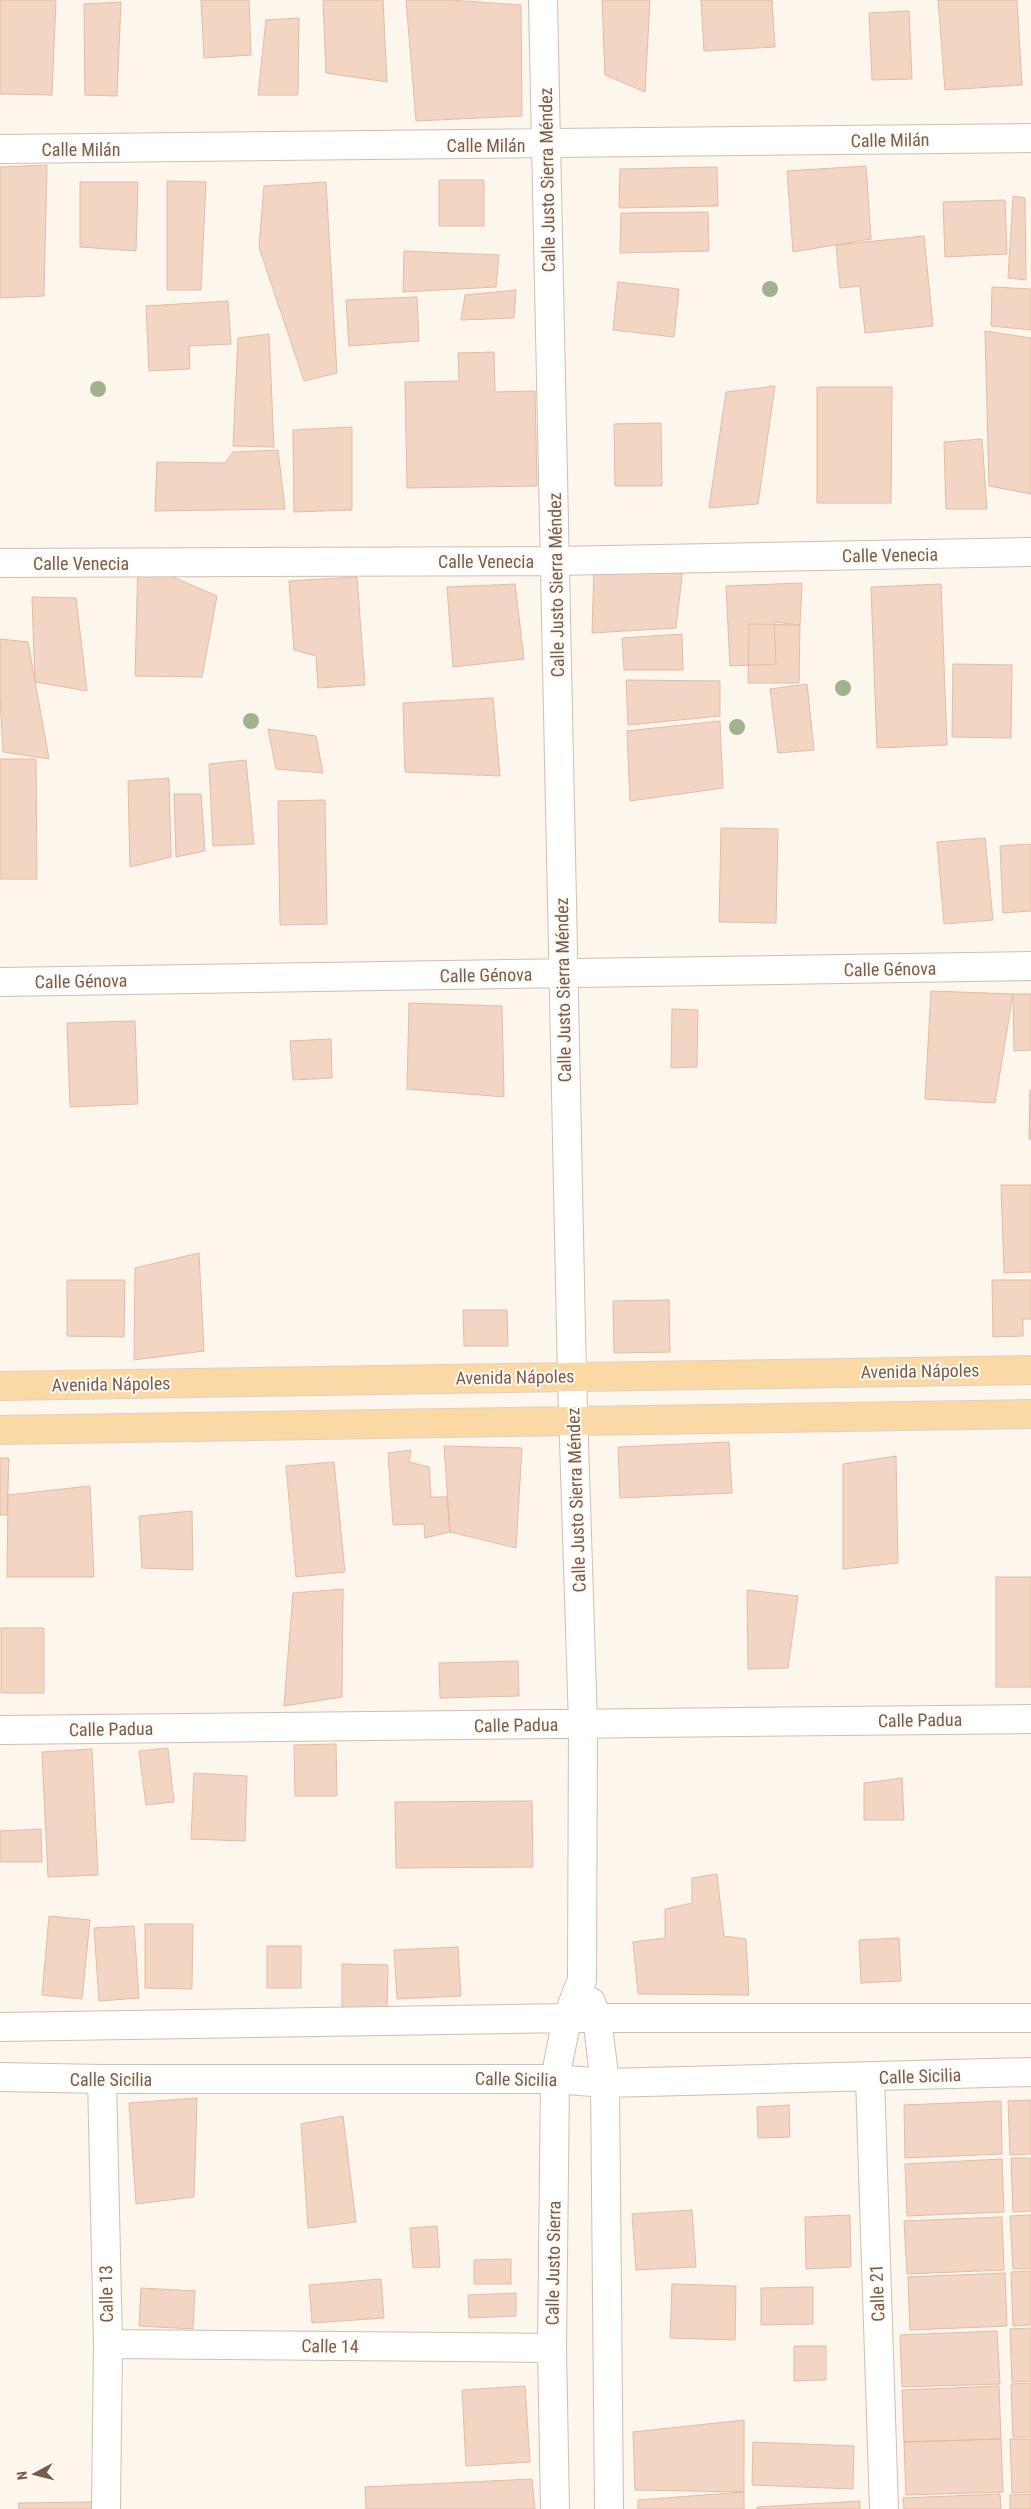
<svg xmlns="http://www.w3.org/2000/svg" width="1031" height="2509" viewBox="0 0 1031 2509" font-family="'Roboto Condensed',sans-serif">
  <rect width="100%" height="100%" fill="#fdf6ec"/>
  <path fill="#f3d5c3" stroke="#e6bba3" d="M0 0H56L52 95 0 94Z
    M201 0H249L251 55 204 58Z
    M323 0H383L387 82 326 73Z
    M406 0H450L521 5 522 116 416 121Z
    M602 0H650L645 92 605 75Z
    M701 0H772L775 47 704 51Z
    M938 0H1017L1022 85 945 90Z
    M121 2 117 96 85 95 84 4Z
    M909 11 912 79 872 80 869 13Z
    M299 18 298 95H258L266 20Z
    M47 165 44 296 0 298V167Z
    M866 166 871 239 793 252 787 171Z
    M717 167 718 206 619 208 620 169Z
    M439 180H484V226H439Z
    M167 181 206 182 201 290H167Z
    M80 182H138L136 251 80 247Z
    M326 182 337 373 304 381 259 247 264 186Z
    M1013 196 1025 198 1026 280 1008 278Z
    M1005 200 1007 254 945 257 943 202Z
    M708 212 709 251 620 253 621 213Z
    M924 236 933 326 865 333 860 286 840 288 836 245Z
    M404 251 499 255 496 287 403 292Z
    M618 282 679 289 674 337 613 330Z
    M992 287 1031 289V330L991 326Z
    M516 290 514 318 461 320 465 295Z
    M417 297 419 341 349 346 346 300Z
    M228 301 231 344 189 346 190 369 149 371 146 306Z
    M985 331 1031 338V494L989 486Z
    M269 334 274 447 233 446 238 338Z
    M494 352 495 392 535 391 537 486 407 488 405 382 459 381 458 353Z
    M775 386 758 504 709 508 726 392Z
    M817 387H892L891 503H817Z
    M661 423 662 486H615L614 424Z
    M352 427V510L294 512 293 430Z
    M982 439 987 509H946L944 442Z
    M278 450 285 509 155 511 157 462 225 463 233 452Z
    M138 562 217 596 202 677 135 676Z
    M683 567 676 628 592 633 594 571Z
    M357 577 365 685 318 688 316 656 294 650 289 581Z
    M802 583 800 625 774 622 776 664 730 666 726 586Z
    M515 584 524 659 453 667 447 587Z
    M941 584 947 745 877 748 871 587Z
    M32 597 76 598 87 691 35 682Z
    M749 624 800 625 799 683H748Z
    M682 634 683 670H624L622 638Z
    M0 639 28 642 49 759 3 752 0 697Z
    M953 664 1012 665 1011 738 952 737Z
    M626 680 720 681V716L628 725Z
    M807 684 814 750 778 753 770 689Z
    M493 698 500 776 405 772 403 703Z
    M720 721 723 788 630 801 627 731Z
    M268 729 316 736 323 773 276 769Z
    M0 759H36L37 879H0Z
    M246 760 254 844 213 846 209 764Z
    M169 778 171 857 130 867 128 781Z
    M174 794H201L205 851 176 857Z
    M325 800 327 924 280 925 278 801Z
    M721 828 778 829 776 923 719 922Z
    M985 838 993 920 944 924 937 842Z
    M1031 844V911L1003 913 1000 846Z
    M931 991 1013 994 995 1103 925 1099Z
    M1013 994H1031V1050L1014 1051Z
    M409 1003 502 1006 504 1097 407 1089Z
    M672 1009 698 1010 697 1067 671 1068Z
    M135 1021 138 1104 70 1107 67 1023Z
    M331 1039 332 1078 293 1080 290 1041Z
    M1030 1090H1031V1139H1029Z
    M1001 1185H1031V1272L1004 1273Z
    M199 1253 204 1351 134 1360 135 1268Z
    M67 1280H125L124 1337 67 1336Z
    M992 1280H1031V1319H1023V1336L993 1337Z
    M669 1300 670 1352 614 1353 613 1301Z
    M463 1310H507L508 1346H464Z
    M729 1442 732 1493 620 1498 618 1447Z
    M444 1446 522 1448 516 1548 450 1532Z
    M411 1450 409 1462 429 1467 431 1497H447L450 1532 425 1538 424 1524 393 1525 388 1453Z
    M896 1456 898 1563 843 1569V1464Z
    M0 1458H9L7 1515H0Z
    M334 1462 345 1572 296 1577 286 1466Z
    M90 1486 94 1577H7L8 1495Z
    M192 1511 193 1570 142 1568 139 1516Z
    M996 1577H1031V1687H996Z
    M343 1589 342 1697 284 1706 293 1593Z
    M747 1590 798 1596 788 1668 748 1669Z
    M1 1628H44V1693H1Z
    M518 1661 519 1696 440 1698 439 1663Z
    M336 1744 337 1796H295L294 1745Z
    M168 1748 174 1802 146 1805 139 1751Z
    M92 1749 98 1875 48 1877 42 1752Z
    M194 1773 247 1776 245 1841 191 1839Z
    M902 1778 904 1820H864V1783Z
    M532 1801 533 1867 396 1868 395 1802Z
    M41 1829 42 1862H0V1831Z
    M717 1874 724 1936 746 1939 749 1995 638 1994 633 1942 665 1938V1909L692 1903V1878Z
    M49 1916 90 1920 82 1999 42 1995Z
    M145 1924H193L192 1989 145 1988Z
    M134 1926 139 1998 99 2001 94 1928Z
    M899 1938 901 1981 861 1983 859 1940Z
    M267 1946H301V1988H267Z
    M458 1947 461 1996 397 1999 394 1950Z
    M342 1964 388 1965 387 2012H342Z
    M197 2098 194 2197 136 2204 129 2103Z
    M1031 2100V2154L1010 2155 1008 2101Z
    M1001 2101 1002 2154 905 2158 904 2105Z
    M789 2105 790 2137 758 2138 757 2107Z
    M343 2116 356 2222 308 2228 301 2124Z
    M1011 2158H1031V2211L1013 2212Z
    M1002 2159 1004 2212 907 2216 905 2164Z
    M692 2210 696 2267 636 2270 632 2214Z
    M850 2215 851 2267 806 2269 805 2217Z
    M1031 2215V2269H1013L1010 2216Z
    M1002 2217 1004 2270 907 2274 904 2221Z
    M437 2226 440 2267 413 2268 410 2228Z
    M511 2259V2284H474V2260Z
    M1031 2271V2325L1013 2326 1011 2272Z
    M1005 2273 1007 2326 910 2330 908 2277Z
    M381 2279 384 2318 312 2323 309 2285Z
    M672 2284 736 2286 735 2340 670 2338Z
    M813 2287V2324L761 2325V2288Z
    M141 2288 195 2291 193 2329 139 2326Z
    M516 2293V2316L469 2318 468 2295Z
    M1031 2328V2381L1012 2382 1010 2329Z
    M997 2331 1000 2384 902 2387 900 2335Z
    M794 2346H826V2380L794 2381Z
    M1031 2383V2437H1013L1011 2384Z
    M525 2386 530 2462 466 2466 462 2390Z
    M999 2386 1001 2439 904 2442 902 2390Z
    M744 2420V2492L635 2490 633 2432Z
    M1001 2439 1003 2492 906 2495 904 2442Z
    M1010 2439H1031V2492L1012 2493Z
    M753 2442 854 2446 853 2489 752 2485Z
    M532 2479 535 2509H366L365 2487Z
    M744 2492V2509H638V2500Z
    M1000 2494 1001 2509H904L903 2498Z
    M1031 2494V2509H1010V2495Z
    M860 2501V2509H757V2507Z
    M92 2502V2509H19L18 2503Z"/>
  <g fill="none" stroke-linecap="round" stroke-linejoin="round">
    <g stroke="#d1beb0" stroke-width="30">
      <path id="minor" d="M543 0 572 1377 583 1724 582 1980 567 2018 555 2079 552 2348 555 2509
        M0 149 1031 138
        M0 563 555 561 1031 552
        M0 982 1031 966
        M0 1730 1031 1719
        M591 2002 597 2018 605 2083 609 2509
        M0 2027 567 2018H1031
        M0 2077 102 2079H555L605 2083 1031 2072
        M870 2078 884 2509
        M102 2079 108 2344 106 2509
        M108 2344 552 2348"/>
    </g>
    <g stroke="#dad1cd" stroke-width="30">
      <path id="major" d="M0 1386 1031 1370
        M0 1430 1031 1414"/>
    </g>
    <use href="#minor" stroke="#fff" stroke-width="28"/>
    <use href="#major" stroke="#fbd9a5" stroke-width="28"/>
  </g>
  <g fill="#a0b28e">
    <circle cx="770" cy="289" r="8"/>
    <circle cx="98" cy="389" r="8"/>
    <circle cx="843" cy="688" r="8"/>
    <circle cx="251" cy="721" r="8"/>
    <circle cx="737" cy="727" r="8"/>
  </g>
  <g text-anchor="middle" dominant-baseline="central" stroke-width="4" stroke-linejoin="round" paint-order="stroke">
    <g font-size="18" fill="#7a5c4d" stroke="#fffaf3">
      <text transform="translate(890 140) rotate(-1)">Calle Milán</text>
      <text x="486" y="145">Calle Milán</text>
      <text x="81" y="149">Calle Milán</text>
      <text transform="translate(547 180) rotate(-91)">Calle Justo Sierra Méndez</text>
      <text transform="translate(890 555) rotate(-1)">Calle Venecia</text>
      <text x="486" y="561">Calle Venecia</text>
      <text x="81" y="563">Calle Venecia</text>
      <text transform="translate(556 585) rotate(-91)">Calle Justo Sierra Méndez</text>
      <text transform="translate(890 969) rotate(-1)">Calle Génova</text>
      <text transform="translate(486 975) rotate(-1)">Calle Génova</text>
      <text transform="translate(81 981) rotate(-1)">Calle Génova</text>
      <text transform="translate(563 990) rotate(-91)">Calle Justo Sierra Méndez</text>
      <text transform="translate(920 1371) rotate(-1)">Avenida Nápoles</text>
      <text transform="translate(515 1377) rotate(-1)">Avenida Nápoles</text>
      <text transform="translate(111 1384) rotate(-1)">Avenida Nápoles</text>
      <text transform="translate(576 1500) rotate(-92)">Calle Justo Sierra Méndez</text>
      <text transform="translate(920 1720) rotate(-1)">Calle Padua</text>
      <text transform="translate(516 1725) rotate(-1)">Calle Padua</text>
      <text transform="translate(111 1729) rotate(-1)">Calle Padua</text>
      <text transform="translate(920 2076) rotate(-2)">Calle Sicilia</text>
      <text x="111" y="2079">Calle Sicilia</text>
      <text transform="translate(516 2079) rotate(1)">Calle Sicilia</text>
      <text transform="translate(553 2263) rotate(-89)">Calle Justo Sierra</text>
      <text transform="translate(877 2293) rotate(-92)">Calle 21</text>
      <text transform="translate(106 2294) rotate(-91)">Calle 13</text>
      <text transform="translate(330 2346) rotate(1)">Calle 14</text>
    </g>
  </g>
  <g transform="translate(35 2474) rotate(263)" stroke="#fffaf3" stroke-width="4" paint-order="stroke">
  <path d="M0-4L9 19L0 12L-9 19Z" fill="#7a5c4d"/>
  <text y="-8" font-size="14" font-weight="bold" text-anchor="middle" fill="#7a5c4d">N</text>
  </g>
</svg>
